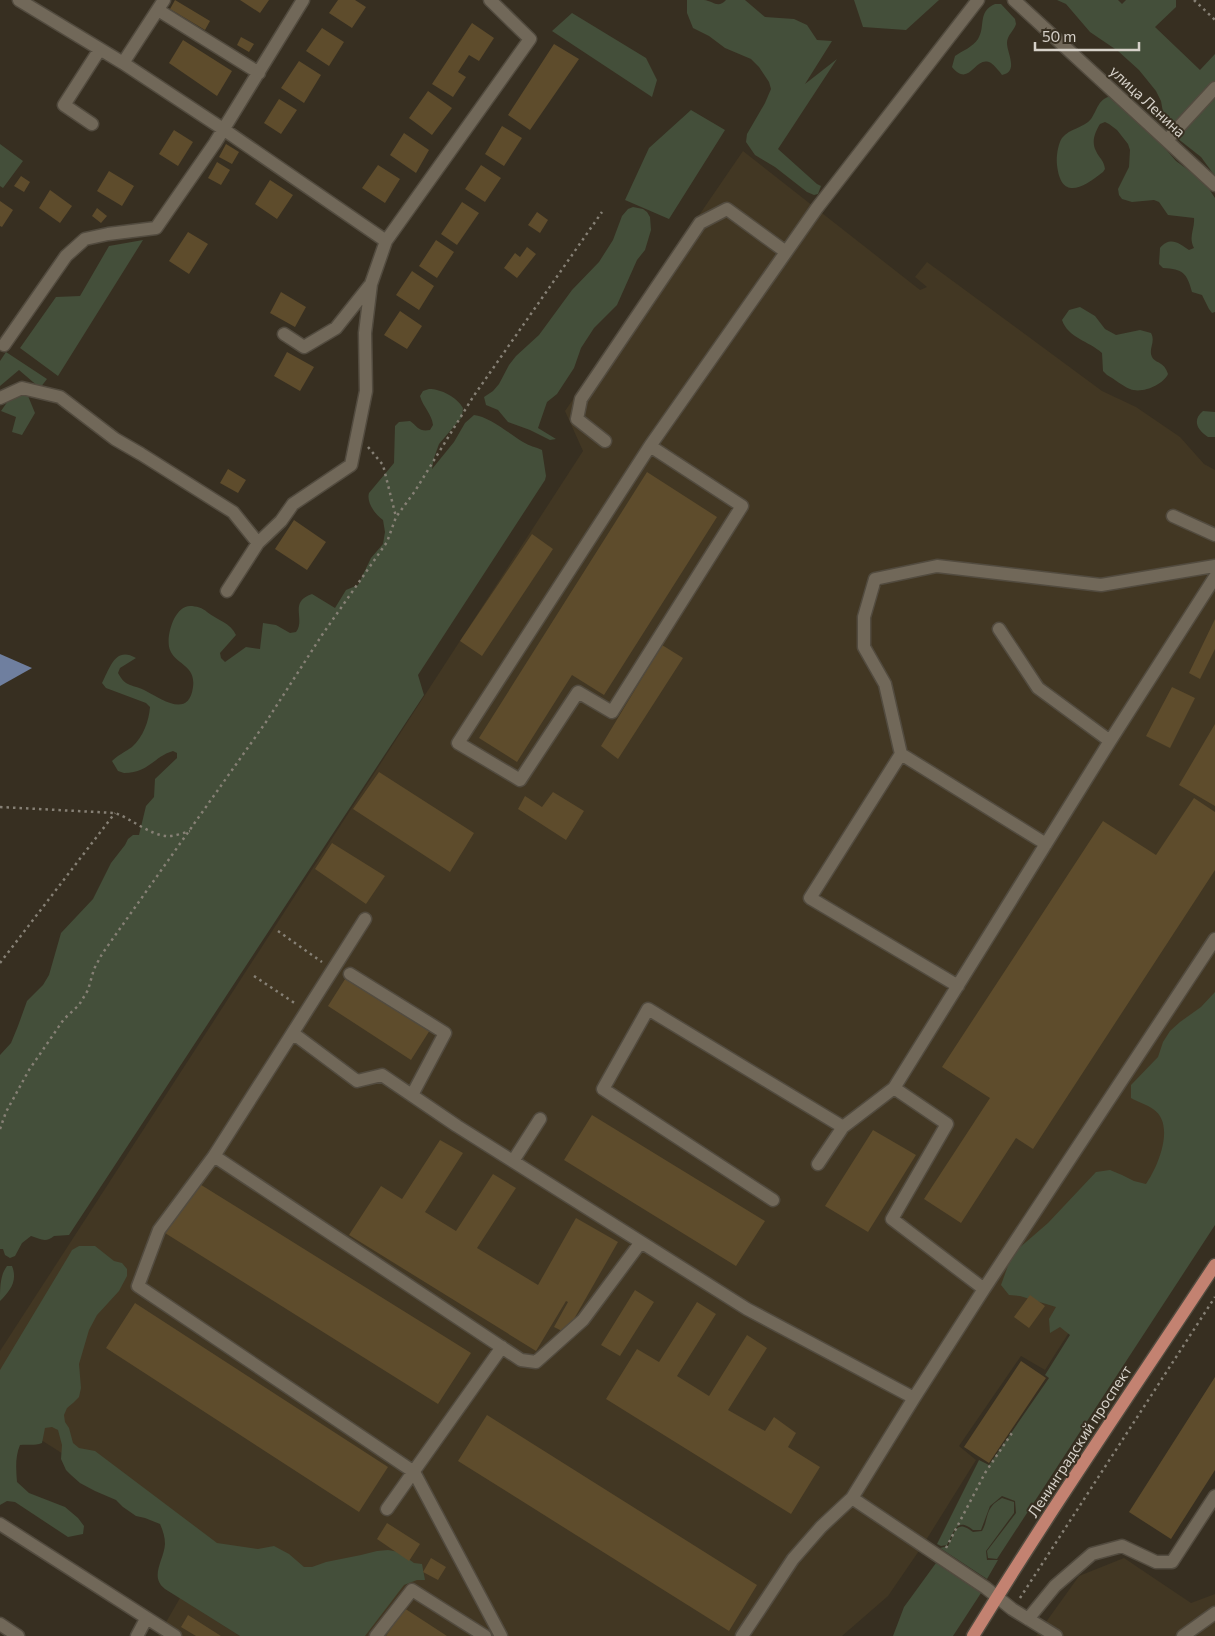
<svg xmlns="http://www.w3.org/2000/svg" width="1215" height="1636" viewBox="0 0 1215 1636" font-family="Commissioner,sans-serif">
  <rect width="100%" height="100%" fill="#372f21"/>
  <path fill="#423723" d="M743 151 920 290 927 287 915 277 927 262 1102 391 1136 407 1180 437 1204 464 1215 470V1104L1045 1370 1021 1356 959 1446 976 1460 923 1545 888 1596 842 1636H351L0 1414V1351L583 451 565 411Z
    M1124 1558 1191 1603 1215 1594V1636H1036L1079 1576Z
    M180 1598 240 1636H158Z"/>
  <path fill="#444f3a" d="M687 0C693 0 699 0 704 0 713 1 718 9 726 0H745L765 17 794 19 807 25 817 40 832 41 805 84 837 59 778 149 817 184 821 186 818 194 814 195 807 192 775 167 755 155 746 142 747 134 765 103 771 89 769 82 759 67 751 59 725 48 709 36 693 28 687 13Z
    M854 0H939L906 30 863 27Z
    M1057 0H1118L1122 4 1126 0H1176V7L1155 27 1200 70 1215 54V176L1201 157 1177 138 1164 118 1161 101 1156 91 1139 70 1118 51 1090 32 1066 4Z
    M995 4H1001L1015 19 1016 24C1014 31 1007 35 1007 43 1007 53 1019 72 1002 75 999 71 995 66 991 63 975 54 970 89 952 67L955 56C962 51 973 47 978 39 986 26 977 12 995 4Z
    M572 13 646 58 657 80 652 97 552 31Z
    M1110 96 1162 145 1176 161 1195 175 1207 186 1215 198V312L1212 313 1209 309 1202 295 1192 292C1187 273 1183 269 1163 268L1159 264 1160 248C1170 236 1179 243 1189 250L1194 248C1188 237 1195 229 1194 218L1168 215 1159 202 1154 200 1132 202 1122 199 1119 195 1118 189 1129 167 1130 150 1128 144 1117 130 1109 124 1105 122 1100 124C1095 132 1091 142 1096 151 1099 158 1104 160 1105 169L1103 172C1083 188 1061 201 1057 165 1056 157 1058 144 1062 138 1070 128 1084 128 1091 119 1098 109 1097 101 1110 96Z
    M691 110 725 130 669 219 625 200 649 148Z
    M0 144 23 161 3 188 0 186Z
    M633 207 643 209 647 212 650 217 651 230 645 250 637 260 617 305 594 328 581 348 574 368 557 394 547 402 538 428 556 439 550 440 530 430 508 422 498 410 486 405 484 397 493 391 499 384 509 365 516 356 539 335 572 290 599 262 613 240 622 216 628 209Z
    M143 240 58 376 20 348 56 297 80 296 109 246Z
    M1080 307 1095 316 1105 329 1116 335 1140 330 1151 333C1156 342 1148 349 1152 357 1156 364 1164 361 1168 374 1163 385 1142 394 1130 389 1122 386 1115 379 1107 375L1103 371 1102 353C1089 341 1068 338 1062 320L1069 310Z
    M6 352 47 379 40 388 19 370 0 386V361Z
    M429 389C441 389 457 397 463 408L462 417 439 444 434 458 432 469 454 442 465 423 474 415C488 416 510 434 523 442 529 446 536 447 542 450L546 476 545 480 418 675 424 695 69 1235 54 1236C46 1243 40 1239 31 1236L22 1243 15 1256 10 1258 5 1255 3 1249H0V1055L11 1043 18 1026 27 1001 43 985 49 975 61 933 93 899 111 863 125 845 128 839 133 835H139L146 806 154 797 155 779 177 758V753L173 751C153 757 149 773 124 773L118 771 112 761C118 755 125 752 132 747 143 737 149 721 150 707L146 703 106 688 102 683C110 668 115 646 136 658L120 668 118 673C126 688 133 684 146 691 161 699 189 719 193 687 196 665 176 665 170 650 165 638 174 606 190 606 196 606 203 608 207 612 217 620 231 623 236 635L220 653 221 658 225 662 246 647 260 649 263 623 276 625 290 633 296 632C306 619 288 602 312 594L335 608 346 590 358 585 371 558 383 544 385 532 383 520C376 515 366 503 369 493L394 463 395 426 399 422 410 421C418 427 419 432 430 430L433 425C432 414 423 407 420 396L423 391Z
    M26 391 35 413 22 435 12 432 16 417 1 411 10 398Z
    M1203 411 1215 412V437H1208C1197 430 1192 420 1203 411Z
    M1215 992V1225L997 1559 988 1558 987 1551 1016 1513 1015 1501 1002 1496 990 1506 981 1530H973C956 1516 954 1533 947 1545L941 1546 937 1544 979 1460 989 1465 1049 1378 1045 1375 1070 1335 1060 1327 1050 1333 1049 1319 1056 1307 1020 1296 1009 1295 1001 1285 1010 1260 1018 1249 1048 1223 1096 1172 1110 1170 1122 1175 1134 1181 1146 1184C1158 1167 1176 1124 1153 1109 1146 1104 1138 1102 1131 1098V1085L1158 1057 1163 1042 1170 1031 1180 1022 1201 1007Z
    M79 1246H95L114 1261 122 1263 127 1269V1276L119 1291 97 1315 89 1330 79 1364 81 1388 79 1397 73 1403 67 1408 64 1415 65 1422 69 1428 73 1443 79 1448 95 1451 217 1543 258 1549 274 1546 289 1554 304 1567H312L326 1562 361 1555 377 1551 388 1550 399 1552 414 1563 422 1564 425 1580H417L404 1585 365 1636H240L165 1589C149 1577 164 1560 165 1544 165 1537 163 1531 160 1524L145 1518 136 1516 123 1507 116 1500 95 1491 80 1483 71 1475 66 1470 61 1459 62 1445 58 1430 52 1427 45 1428 42 1443C34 1446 28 1444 20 1445 15 1457 16 1469 17 1482L29 1493 65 1507 78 1518 84 1526 83 1534 68 1537 15 1502 7 1501 0 1505V1370L68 1257 72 1250Z
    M7 1266H12C18 1281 10 1291 0 1301 0 1288 0 1275 7 1266Z
    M1002 1498 1014 1502V1513L986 1551 987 1560H998L987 1579 940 1548 948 1546C955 1533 955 1518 973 1532L982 1531C987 1523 986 1513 992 1506 994 1503 999 1500 1002 1498Z
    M936 1563 981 1593 953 1636H893L904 1607Z"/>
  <path fill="#6f7f9f" d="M0 654 32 668 0 686Z"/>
  <path fill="#5e4c2c" d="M175 0 210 21 205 30 170 9Z
    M240 0H269L260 13Z
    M338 0H355L366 7 352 28 329 13Z
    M472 23 494 38 479 61 469 55 458 72 466 77 453 97 432 84Z
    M322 28 344 42 329 66 306 51Z
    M241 37 254 44 249 52 237 45Z
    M183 40 232 71 217 96 169 63Z
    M554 44 579 59 530 130 508 115Z
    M299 61 321 75 304 103 281 88Z
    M428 91 452 108 432 135 409 118Z
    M279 99 297 110 281 134 264 123Z
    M502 126 522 138 504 166 485 154Z
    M174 130 193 142 178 166 159 154Z
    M404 133 429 150 416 173 390 155Z
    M226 144 239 152 232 164 219 157Z
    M217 162 230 170 221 185 208 178Z
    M378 165 400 179 385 203 362 188Z
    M481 165 501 178 485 202 465 189Z
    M109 171 134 186 122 206 97 191Z
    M21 176 30 182 24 192 14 186Z
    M270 180 293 195 277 219 255 204Z
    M50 190 72 206 60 223 39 208Z
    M0 201 13 210 2 227 0 226Z
    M462 202 479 213 457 245 441 234Z
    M97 208 107 216 101 223 92 216Z
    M537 212 548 220 540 233 528 225Z
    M188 232 208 244 189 274 169 261Z
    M436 240 454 252 437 278 419 266Z
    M527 247 536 254 517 278 504 268 515 253 520 257Z
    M412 271 434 286 419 310 396 295Z
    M281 292 306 307 295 327 270 313Z
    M400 311 422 326 407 349 384 335Z
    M287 352 314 367 300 391 274 376Z
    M228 469 246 480 238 493 220 483Z
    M647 472 717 517 604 695 572 675 517 762 479 738Z
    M294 520 326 542 307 570 275 549Z
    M532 534 553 549 482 656 460 641Z
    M1215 619V649L1200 679 1189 673Z
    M662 645 683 658 618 759 601 746Z
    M1172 687 1195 698 1170 748 1146 736Z
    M1215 724V806L1179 785Z
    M379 772 474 833 450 872 353 809Z
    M553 792 584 811 566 840 518 809 525 796 542 807Z
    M1194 798 1215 812V870L1033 1149 1016 1138 961 1223 924 1199 990 1098 942 1067 1103 821 1156 855Z
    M332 843 385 876 366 904 315 869Z
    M347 976 430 1030 411 1060 328 1006Z
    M592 1115 765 1221 736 1266 564 1160Z
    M873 1130 916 1155 868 1232 825 1206Z
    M440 1140 463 1153 425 1212 456 1231 493 1174 516 1188 477 1248 538 1285 576 1218 618 1242 566 1333 554 1327 568 1302 566 1301 536 1351 349 1235 381 1186 402 1199Z
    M198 1183 471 1353 438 1404 165 1233Z
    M635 1290 654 1302 620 1356 601 1345Z
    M1030 1295 1045 1306 1029 1328 1014 1317Z
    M697 1302 716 1314 677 1376 709 1396 747 1335 767 1348 728 1410 765 1431 774 1417 796 1433 788 1447 820 1467 791 1514 606 1399 637 1349 659 1362Z
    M135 1303 388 1467 359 1512 106 1348Z
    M1021 1361 1046 1378 989 1463 964 1447Z
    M1215 1377V1470L1171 1539 1129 1512Z
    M487 1415 757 1585 729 1631 458 1461Z
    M387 1523 420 1544 409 1561 377 1539Z
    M431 1558 446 1567 438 1580 423 1572Z
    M404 1608 447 1636H386Z
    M188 1615 221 1636H196L181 1627Z"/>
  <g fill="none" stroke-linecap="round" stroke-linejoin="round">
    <g stroke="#524b3f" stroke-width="15">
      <path id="minor" d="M19 0 123 63 223 129 386 241 530 39 490 0
        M1014 0 1215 185
        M158 10 259 73
        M123 63 164 0
        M92 124 64 105 100 49
        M1167 140 1215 88
        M284 334 304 347 336 328 371 284
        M4 345 66 256 85 239 108 234 156 228 215 143 303 0
        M0 398 22 388 60 397 115 439 141 454 233 512 258 543
        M605 441 577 419 581 399 700 223 727 209 786 252
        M650 446 742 506 612 712 578 692 520 780 458 743 650 446 817 208 978 0
        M1173 516 1215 535
        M227 591 258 543 281 521 293 504 351 465 366 391 365 333 371 284 386 241
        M999 629 1038 688 1110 741
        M901 754 810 898 958 986
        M1046 844 901 754 885 684 864 647V617L875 579 937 566 1101 585 1215 566
        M350 974 445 1033 412 1095
        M290 1037 365 919
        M214 1156 521 1360 536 1362 583 1320 641 1242
        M513 1161 540 1119
        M818 1164 843 1127
        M773 1200 603 1089 648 1009 843 1127 894 1088
        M984 1289 1215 939
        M852 1498 986 1588 1012 1609 1056 1636
        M387 1509 502 1347
        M0 1524 175 1636
        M1028 1619 1055 1586 1092 1554 1122 1546 1156 1562H1172L1215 1496
        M0 1624 18 1636
        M137 1636 146 1619
        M376 1636 412 1590 485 1636
        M501 1636 414 1472 138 1286 159 1230 214 1156 290 1037H298L357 1081 382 1075 457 1126 747 1309 914 1398
        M742 1636 793 1559 821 1527 852 1498 914 1398 984 1289 892 1219 947 1124 894 1088 1110 741 1215 577
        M1183 1636 1215 1613"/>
    </g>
    <g stroke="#524b3f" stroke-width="15">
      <path id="major" d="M973 1636C1050 1510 1134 1388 1215 1265"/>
    </g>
    <path stroke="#868075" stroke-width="2.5" stroke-dasharray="2.5 4" stroke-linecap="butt" d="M1194 0 1215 20
      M368 447 383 465 396 517
      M0 807 115 813C132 819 148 834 166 836 173 837 183 833 190 831
      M278 931 322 962
      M0 963 115 813
      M254 976 296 1004
      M0 1129 6 1112 29 1070 64 1019 79 1005 88 990 94 969 102 954 266 722 322 635 387 542 396 517 415 491 473 397 602 212
      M946 1548 985 1473 1014 1430
      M1020 1598 1215 1297"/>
    <use href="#minor" stroke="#716859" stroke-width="12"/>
    <use href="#major" stroke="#c38271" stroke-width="12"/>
  </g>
  <g text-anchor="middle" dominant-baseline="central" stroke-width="4" stroke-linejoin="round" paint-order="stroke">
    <g font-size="15" fill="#d6d1c9" stroke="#372f21">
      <text transform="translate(1148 101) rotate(43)">улица Ленина</text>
      <text transform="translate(1079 1441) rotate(-57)">Ленинградский проспект</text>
    </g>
  </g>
  <path d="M1035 42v8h104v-8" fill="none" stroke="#d6d1c9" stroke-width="2.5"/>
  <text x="1042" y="42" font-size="15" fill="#d6d1c9" stroke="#372f21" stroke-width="4" paint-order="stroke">50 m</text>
</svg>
